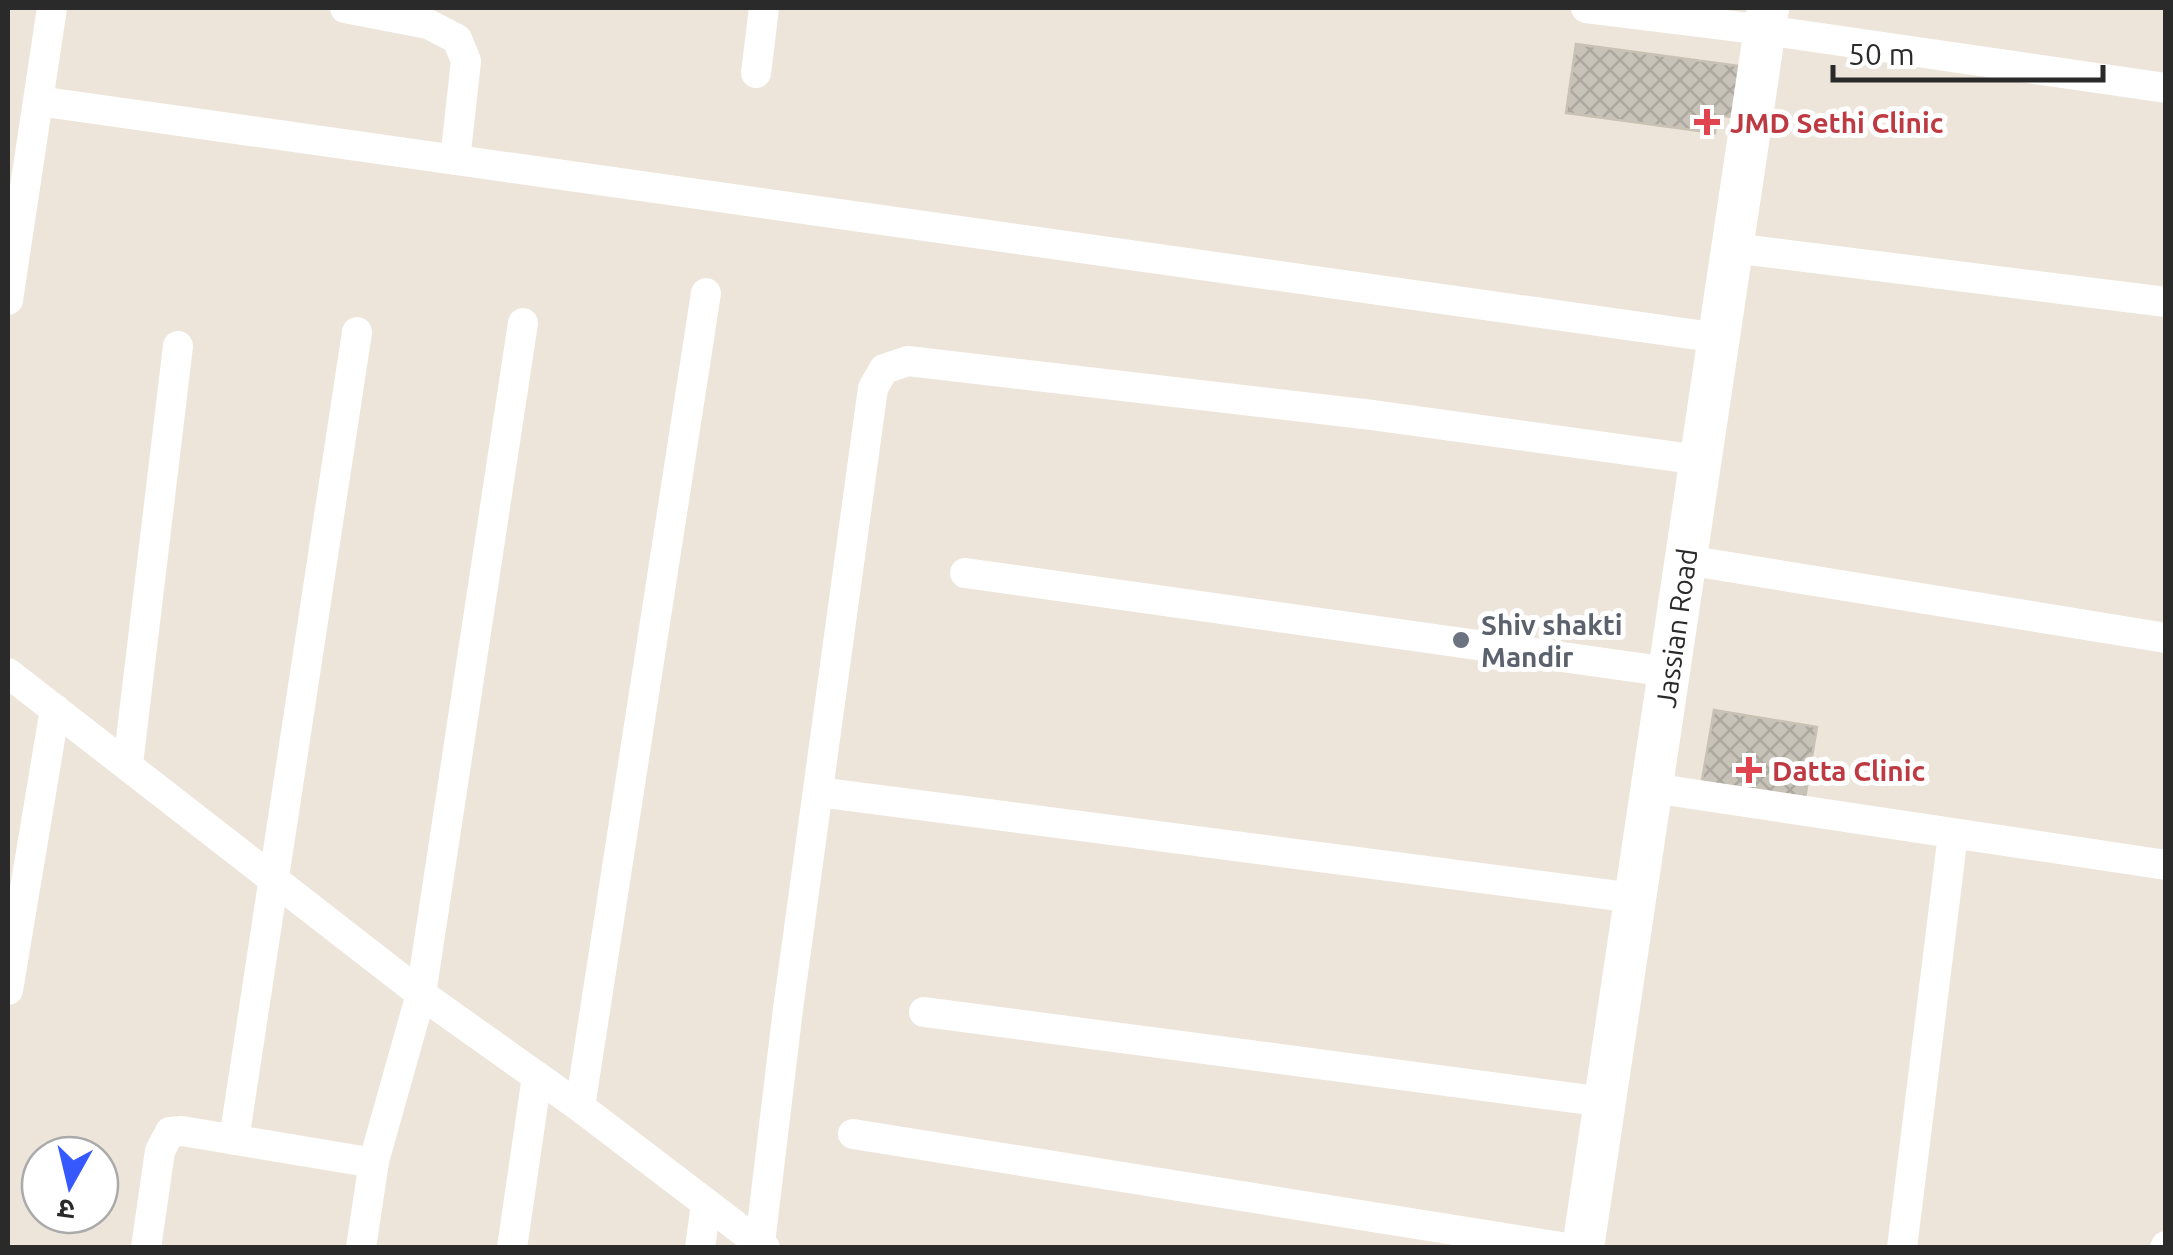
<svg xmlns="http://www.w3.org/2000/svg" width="2173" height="1255" viewBox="0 0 2173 1255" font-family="Ubuntu,'Noto Sans Devanagari',sans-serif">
  <defs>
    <pattern id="building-cross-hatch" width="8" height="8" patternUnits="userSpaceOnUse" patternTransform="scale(2.5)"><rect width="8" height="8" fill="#c8c3b9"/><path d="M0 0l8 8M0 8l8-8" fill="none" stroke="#aca89f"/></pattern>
  </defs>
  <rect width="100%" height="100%" fill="#ede5da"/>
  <path fill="url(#building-cross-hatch)" stroke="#c9c2b4" stroke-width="2.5" d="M1576 44 1747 67 1740 118 1717 115 1715 133 1566 113Z
    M1714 710 1817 727 1804 804 1701 786Z"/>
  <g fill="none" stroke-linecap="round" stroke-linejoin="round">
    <path stroke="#fff" stroke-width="30" d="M345 8 428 24 457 39 466 61 455 160
      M1586 8 1765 30 2166 88
      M756 73 764 8
      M38 101 1719 338
      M1732 248 2166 302
      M8 300 52 8
      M1686 560 2166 638
      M965 573 1669 672
      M8 673 421 994 580 1107 765 1248
      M128 764 178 346
      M1652 788 2166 865
      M819 792 1635 898
      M8 990 55 709
      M924 1012 1605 1102
      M580 1107 706 293
      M853 1134 1567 1248
      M234 1140 357 332
      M760 1243 788 1009 873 388 884 369 908 361 1372 415 1700 460
      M146 1248 160 1151 170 1132 182 1131 374 1163
      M361 1248 374 1161 421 994 523 323
      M512 1248 537 1076
      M700 1248 706 1204
      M1902 1248 1953 834
      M2165 1248 2166 1246"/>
    <path stroke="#fff" stroke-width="42" d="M1583 1248 1768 8"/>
  </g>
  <g fill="#e0444e" stroke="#fff" stroke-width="4">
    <path d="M1702 107h10v10h10v10h-10v10h-10v-10h-10v-10h10z"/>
    <path d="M1744 755h10v10h10v10h-10v10h-10v-10h-10v-10h10z"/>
  </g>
  <circle fill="#6b7280" stroke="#fff" stroke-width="4" cx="1461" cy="640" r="10"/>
  <g text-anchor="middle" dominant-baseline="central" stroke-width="10" stroke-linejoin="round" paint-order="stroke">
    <g font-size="28" font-weight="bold" fill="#be3a42" stroke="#fff" text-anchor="start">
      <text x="1730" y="122">JMD Sethi Clinic</text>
      <text x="1772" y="770">Datta Clinic</text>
    </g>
    <g font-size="28" font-weight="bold" fill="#5b616d" stroke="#fff" text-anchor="start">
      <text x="1481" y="624">Shiv shakti<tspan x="1481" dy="32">Mandir</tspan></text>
    </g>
    <g font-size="28" fill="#2a2a2a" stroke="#fff">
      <text transform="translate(1676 628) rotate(-82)">Jassian Road</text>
    </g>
  </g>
  <rect width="2173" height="1255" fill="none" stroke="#2a2a2a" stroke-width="20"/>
  <g transform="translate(70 1185) rotate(188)"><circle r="48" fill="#ffffff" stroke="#aaaaaa" stroke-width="2.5"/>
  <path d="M0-8L18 38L0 25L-18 38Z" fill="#3558ff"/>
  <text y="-15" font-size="28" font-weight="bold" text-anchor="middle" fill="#2a2a2a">उ</text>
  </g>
  <path d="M1833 65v15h270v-15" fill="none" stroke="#2a2a2a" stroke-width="5"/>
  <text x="1848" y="65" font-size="30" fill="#2a2a2a" stroke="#ffffff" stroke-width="8" paint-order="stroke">50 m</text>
</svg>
